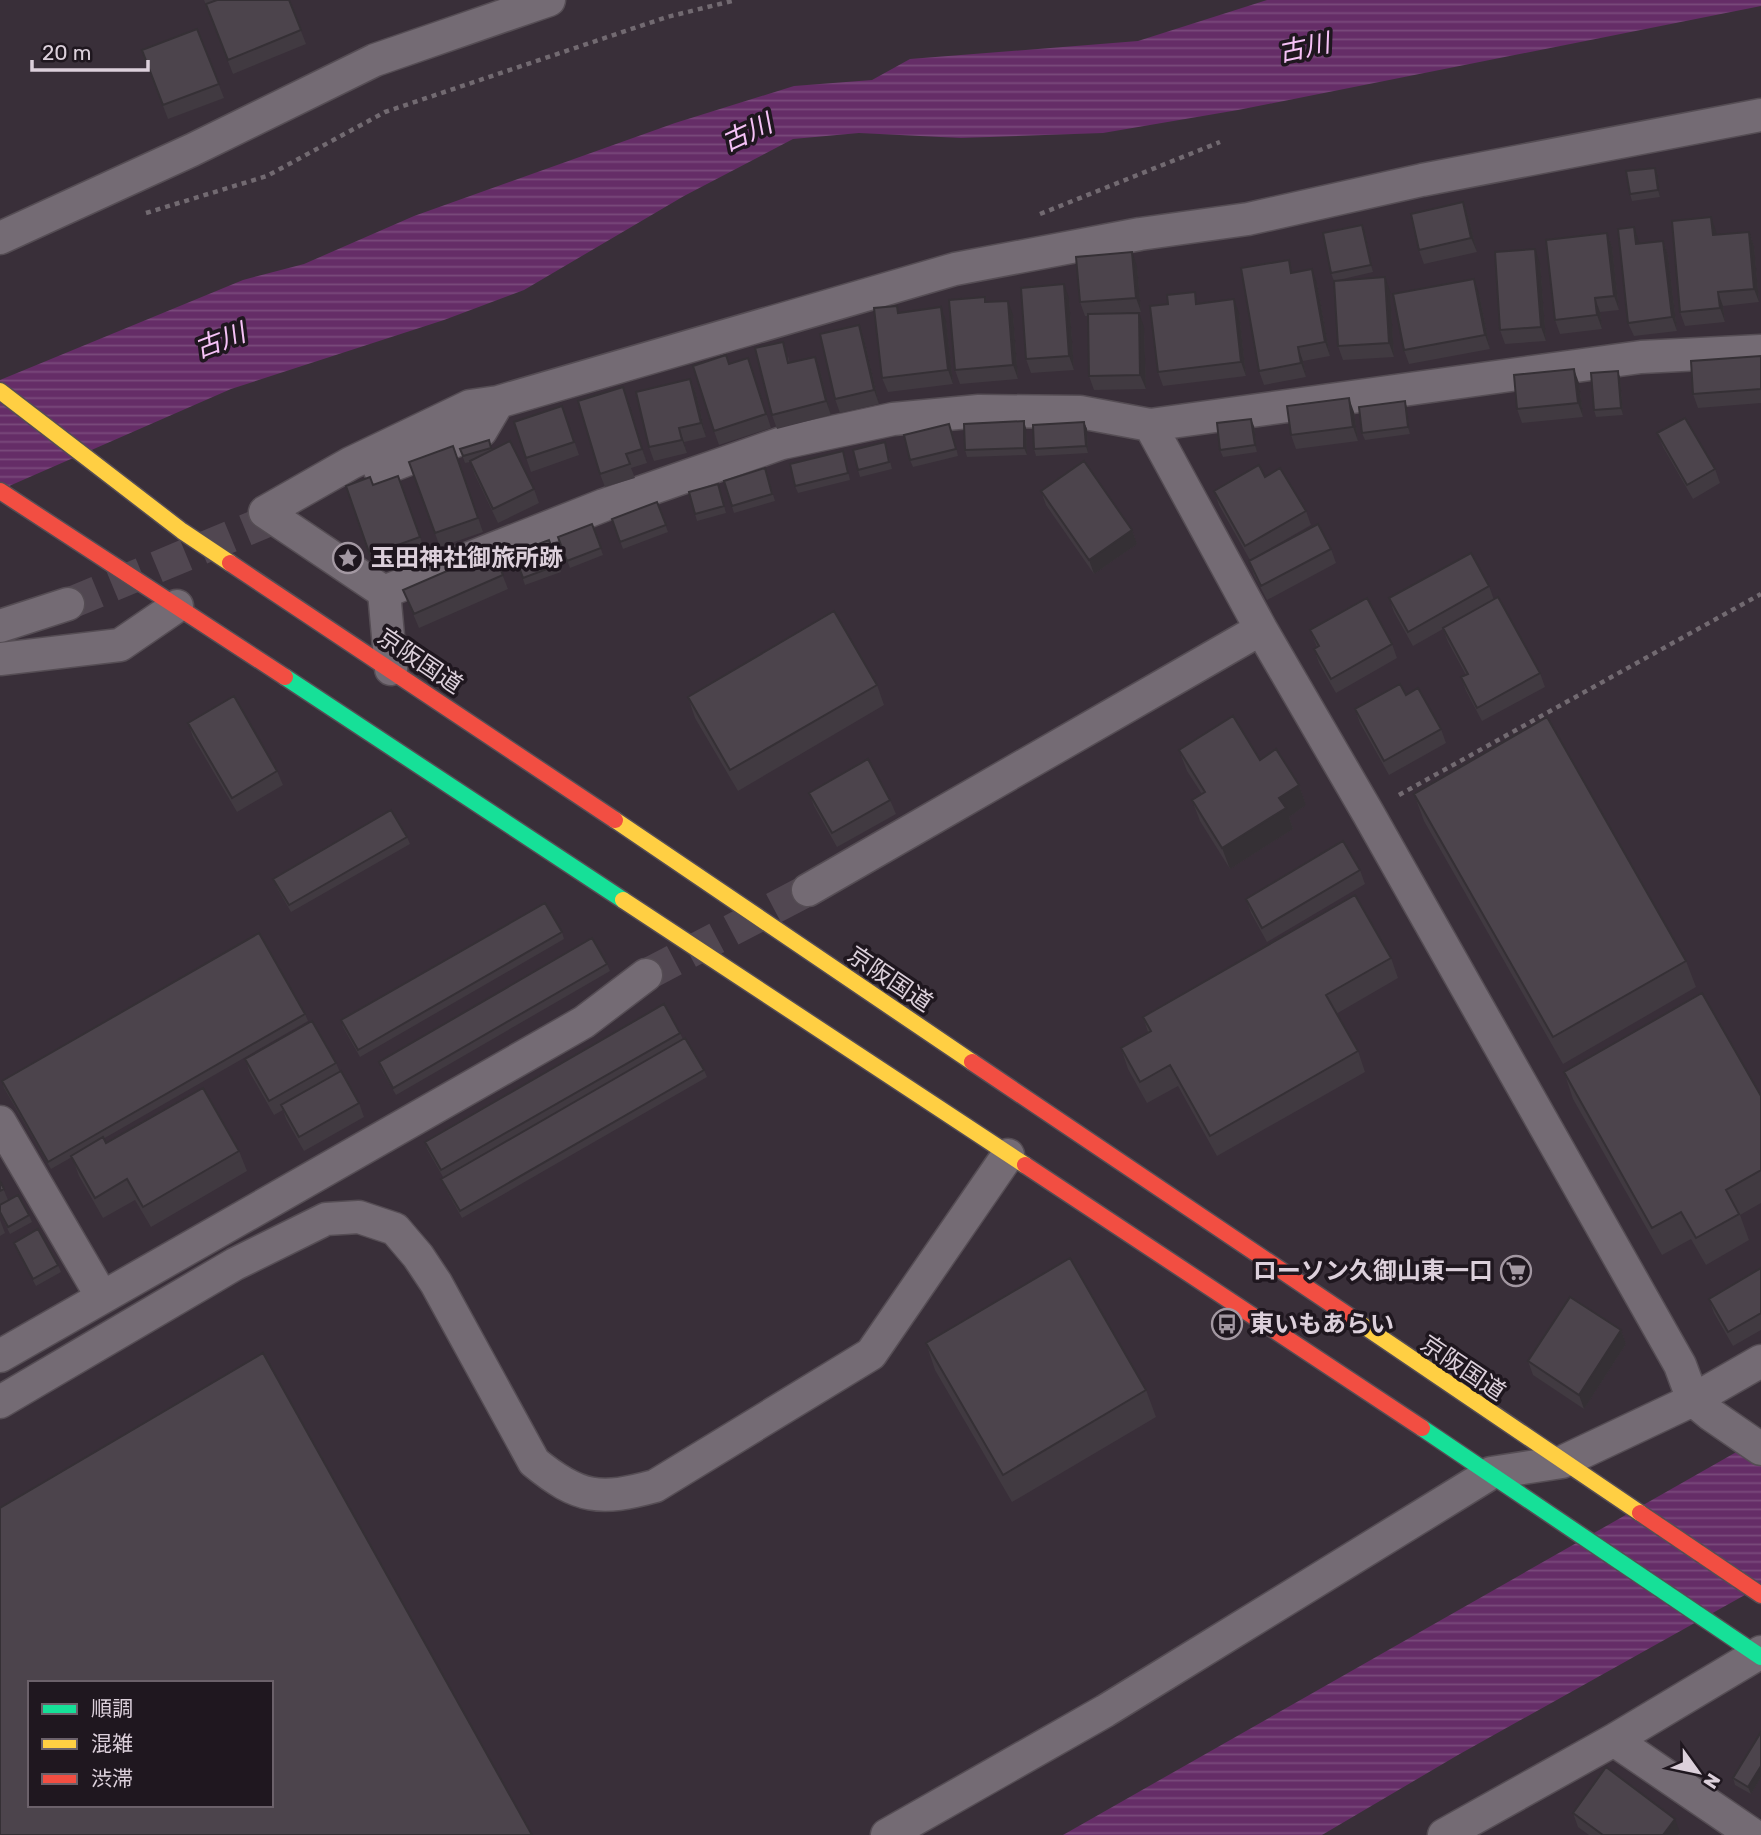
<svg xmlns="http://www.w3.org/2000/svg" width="1761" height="1835" viewBox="0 0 1761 1835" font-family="Rubik,'Noto Sans JP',sans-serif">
  <defs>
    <pattern id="water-rules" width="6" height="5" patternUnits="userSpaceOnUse" patternTransform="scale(1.75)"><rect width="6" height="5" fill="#652d67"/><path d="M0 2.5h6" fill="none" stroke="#7a4a7c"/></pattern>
  </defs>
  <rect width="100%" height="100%" fill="#392f39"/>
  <path fill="url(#water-rules)" d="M1267 0H1761V6L1238 110 1103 133 961 138 859 133 793 139 684 196 524 290 444 320 231 389 0 490V380L243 280 304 264 414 216 675 123 794 86 872 80 910 59 1138 41Z
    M1761 1438V1586L1458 1755 1322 1835H1063Z"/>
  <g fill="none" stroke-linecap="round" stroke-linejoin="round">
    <path stroke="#514751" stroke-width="32" stroke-dasharray="32 16" stroke-linecap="butt" d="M68 604 287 513
      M646 975 808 890"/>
    <g stroke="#554d54" stroke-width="35">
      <path id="street" d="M0 238 192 150 375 60 549 0
        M1150 425 1261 629 1368 813 1680 1365 1693 1400 1710 1414 1761 1449
        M380 470 481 431 498 402
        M384 592 265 512 351 463 470 406 498 402 955 269 1140 234 1248 219 1422 180 1761 115
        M384 592 604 505 782 443 893 419 979 411 1080 412 1150 425 1641 357 1761 351
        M384 592 391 669
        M0 626 68 604
        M0 659 120 645 177 606
        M808 890 1261 629
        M0 1122 102 1297
        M0 1356 584 1022 646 975
        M0 1402 235 1264 326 1219 359 1217 395 1229 418 1256 436 1283 534 1462C579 1499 600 1501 655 1486L871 1354 1008 1155
        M1614 1740 1753 1835
        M887 1835 1105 1711 1491 1473 1562 1462 1693 1400 1761 1361
        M1444 1835 1614 1740 1761 1652"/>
    </g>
    <g stroke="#554d54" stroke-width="19">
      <path id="fast" d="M285 677 623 900
        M1422 1428 1761 1657"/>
    </g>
    <g stroke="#554d54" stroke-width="19">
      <path id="slow" d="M0 391 182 531 230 563
        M615 820 972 1062
        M623 900 1025 1165
        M1355 1320 1640 1513"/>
    </g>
    <g stroke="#554d54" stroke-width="19">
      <path id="jam" d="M0 491 285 677
        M230 563 615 820
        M972 1062 1355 1320
        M1025 1165 1422 1428
        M1640 1513 1761 1595"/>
    </g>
    <path stroke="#726a71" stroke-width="4.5" stroke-dasharray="5 5" stroke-linecap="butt" d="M146 213 267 176 385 112 667 17 736 0
      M1040 214 1220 142
      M1399 795 1761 594"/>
    <use href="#street" stroke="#746b74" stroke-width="32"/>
    <use href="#fast" stroke="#16e098" stroke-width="16"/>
    <use href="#slow" stroke="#ffcf43" stroke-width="16"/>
    <use href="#jam" stroke="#f24e42" stroke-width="16"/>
  </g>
  <path fill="#413a41" d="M204 0H289L306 44 233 74Z
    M197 29 224 98 168 119 142 50Z
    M1655 168 1658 175 1660 197 1632 201 1630 194Z
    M1463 202 1468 216 1477 252 1424 264 1419 250Z
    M1711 217 1716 235 1749 232 1754 246 1759 302 1723 306 1725 322 1685 326 1680 312Z
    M1365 232 1373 272 1334 281 1331 273Z
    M1607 233 1612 247 1619 310 1600 312 1602 329 1560 334 1555 320Z
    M1639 241V244L1663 241 1668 255 1677 331 1634 336 1628 323Z
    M1540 263 1546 341 1505 344 1500 330Z
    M1137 266 1141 312 1122 313 1144 327 1146 389 1094 390 1089 376 1088 316H1085L1080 302Z
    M1294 273 1317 283 1330 356 1303 361 1306 377 1264 385 1259 371Z
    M1390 291 1394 357 1343 360 1338 346Z
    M1479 293 1490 349 1409 364 1404 350Z
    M1069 298 1074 370 1031 373 1026 359Z
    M987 302 1013 315 1018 379 960 384 955 370Z
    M1199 304 1239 313 1246 376 1163 386 1158 372Z
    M946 321 953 384 888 392 882 378Z
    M859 325 864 339 879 404 840 413 835 399Z
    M788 356 790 363 815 357 820 371 831 415 777 429 772 415Z
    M1761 356V403L1698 408 1693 394Z
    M729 364 753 372 771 428 719 445 714 431Z
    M1618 371 1620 378 1623 415 1596 417 1594 410Z
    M690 379 696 393 706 437 684 442 687 453 654 461 649 447Z
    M1579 383 1583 417 1522 423 1517 409Z
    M628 401 647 463 631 468 635 478 605 487 600 474Z
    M562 406 579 455 531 472 514 422Z
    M1407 408 1410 434 1365 440 1362 433Z
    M1354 412 1358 441 1296 449 1291 435Z
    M1084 422 1087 429 1088 453 1036 456 1034 449Z
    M1254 426 1257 452 1223 457 1220 450Z
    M1026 428 1027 455 967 457 965 450Z
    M952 431 958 456 913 467 910 460Z
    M1657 433 1715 469 1720 483 1693 499 1663 447Z
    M489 440 492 450 534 489 539 503 498 523 475 475 470 462 465 463 460 449Z
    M885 442 892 469 860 477 858 470Z
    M453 446 483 532 440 547 409 462Z
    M843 451 850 480 798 493 795 486Z
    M765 468 775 501 734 513 724 481Z
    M398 476 425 551 375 569 346 486 373 485Z
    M1265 477 1306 511 1311 525 1250 560 1219 505 1214 491Z
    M718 484 726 513 697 521 695 514Z
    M1041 491 1132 530 1137 544 1094 574 1046 505Z
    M657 502 668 532 623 549 612 519Z
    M592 524 603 555 570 568 558 537Z
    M549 540 561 572 525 585 514 553Z
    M1331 549 1336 563 1267 600 1254 575 1249 561Z
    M493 551 508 589 419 628 403 590Z
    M1489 586 1494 600 1540 673 1545 687 1482 721 1466 691 1461 677 1466 675 1448 642 1443 629 1413 646 1394 612 1389 598Z
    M1310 630 1392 644 1397 658 1336 693 1319 663 1314 649 1317 647Z
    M877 685 884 705 738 791 695 718 688 697Z
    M1406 695 1441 729 1446 743 1389 775 1360 723 1355 709Z
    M188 723 277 771 283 785 237 812 193 737Z
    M1179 750 1260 760 1299 785 1306 805 1289 817 1293 829 1230 869 1200 821 1192 800 1202 794 1187 771Z
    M809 793 890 800 896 814 837 847 814 806Z
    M1414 794 1686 961 1696 987 1563 1064 1424 821Z
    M407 837 410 844 291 912 276 886 273 879Z
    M1360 870 1365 884 1267 942 1251 913 1246 899Z
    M562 932 564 939 360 1057 343 1027 341 1020Z
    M1391 958 1398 978 1336 1014 1358 1051 1365 1072 1217 1156 1178 1086 1147 1103 1128 1069 1121 1048 1148 1032 1143 1017Z
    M607 964 610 971 396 1095 381 1069 379 1062Z
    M305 1014 308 1021 103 1139 106 1143 239 1151 247 1171 151 1227 135 1200 103 1218 79 1176 72 1157 51 1169 4 1088 2 1081Z
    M680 1033 683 1039 704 1070 707 1077 462 1218 444 1186 441 1179 443 1177 427 1149 425 1142Z
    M245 1059 336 1063 340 1072 359 1103 364 1117 304 1151 286 1119 283 1110 274 1115 250 1073Z
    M1564 1072 1761 1096V1203L1740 1215 1749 1240 1706 1265 1691 1239 1662 1255 1573 1099Z
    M0 1181 8 1200 29 1215 32 1222 10 1234 0 1214Z
    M0 1220 5 1233 0 1236Z
    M14 1243 58 1265 61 1272 36 1286 17 1250Z
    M1761 1268V1330L1733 1346 1714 1313 1709 1299Z
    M1621 1330 1626 1344 1584 1409 1533 1375 1528 1361Z
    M926 1343 1146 1390 1156 1417 1012 1502 935 1370Z
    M1761 1732V1777L1751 1794 1735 1785 1733 1778Z
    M1573 1813 1680 1833 1678 1835H1589L1578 1827Z"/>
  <path fill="#353035" d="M1655 168 1658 175 1660 197 1658 190Z
    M1463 202 1468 216 1477 252 1471 238Z
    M1711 217 1716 231 1718 249 1713 235Z
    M1362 225 1365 232 1373 272 1371 265Z
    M1634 227 1639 241 1641 258 1636 244Z
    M1749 232 1754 246 1759 302 1754 289Z
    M1607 233 1612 247 1619 310 1614 296Z
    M1663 241 1668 255 1677 331 1672 317Z
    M1535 249 1540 263 1546 341 1541 327Z
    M1132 252 1137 266 1141 312 1136 298Z
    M1312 269 1317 283 1330 356 1325 342Z
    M1385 277 1390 291 1394 357 1389 343Z
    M1474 279 1479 293 1490 349 1485 335Z
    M1064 284 1069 298 1074 370 1069 356Z
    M1718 292 1723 306 1725 322 1720 308Z
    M1595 298 1600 312 1602 329 1597 315Z
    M1234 299 1239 313 1246 376 1241 362Z
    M1008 301 1013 315 1018 379 1013 365Z
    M941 307 946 321 953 384 948 370Z
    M1139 313 1144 327 1146 389 1140 375Z
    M859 325 864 339 879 404 874 390Z
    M1298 347 1303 361 1306 377 1301 363Z
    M815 357 820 371 831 415 826 401Z
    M1574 369 1579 383 1583 417 1578 403Z
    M1618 371 1620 378 1623 415 1621 408Z
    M690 379 696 393 706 437 701 423Z
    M623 387 628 401 647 463 642 449Z
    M1349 398 1354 412 1358 441 1353 427Z
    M1405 401 1407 408 1410 434 1408 427Z
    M1251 419 1254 426 1257 452 1255 445Z
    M1024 421 1026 428 1027 455 1024 448Z
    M1084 422 1087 429 1088 453 1086 446Z
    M679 428 684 442 687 453 682 440Z
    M1132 530 1137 544 1094 574 1089 560Z
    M1299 785 1306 805 1289 817 1293 829 1230 869 1222 848 1279 798Z
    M1621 1330 1626 1344 1584 1409 1579 1395Z
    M1761 1766V1777L1751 1794 1748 1787Z
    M1675 1819 1680 1833 1678 1835H1663Z"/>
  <path fill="#4c444c" stroke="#353035" stroke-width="2" fill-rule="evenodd" d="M217 0H289L301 30 228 60 206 4Z
    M197 29 219 84 163 105 142 50Z
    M1655 168 1658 190 1630 194 1626 171Z
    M1463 202 1471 238 1419 250 1411 214Z
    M1711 217 1713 235 1749 232 1754 289 1718 292 1720 308 1680 312 1672 221Z
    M1362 225 1371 265 1331 273 1323 233Z
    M1634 227 1636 244 1663 241 1672 317 1628 323 1618 229Z
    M1607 233 1614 296 1595 298 1597 315 1555 320 1546 240Z
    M1535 249 1541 327 1500 330 1495 252Z
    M1132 252 1136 298 1080 302 1076 257Z
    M1289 260 1291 273 1312 269 1325 342 1298 347 1301 363 1259 371 1241 268Z
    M1385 277 1389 343 1338 346 1334 281Z
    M1474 279 1485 335 1404 350 1393 294Z
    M1064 284 1069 356 1026 359 1021 288Z
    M1195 292 1196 304 1234 299 1241 362 1158 372 1150 306 1168 304 1167 295Z
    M985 297V302L1008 301 1013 365 955 370 949 300Z
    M897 306 898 313 941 307 948 370 882 378 874 308Z
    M1139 313 1140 375 1089 376 1088 314Z
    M859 325 874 390 835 399 820 334Z
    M783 342 788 363 815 357 826 401 772 415 755 348Z
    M726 355 729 364 748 358 766 414 714 431 693 366Z
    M1761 356V389L1693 394 1691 361Z
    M1574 369 1578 403 1517 409 1514 375Z
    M1618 371 1621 408 1594 410 1591 373Z
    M690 379 701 423 679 428 682 440 649 447 636 392Z
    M623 387 642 449 626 454 630 464 600 474 578 401Z
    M1349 398 1353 427 1291 435 1287 406Z
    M1405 401 1408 427 1362 433 1359 407Z
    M562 406 574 442 526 458 514 422Z
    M1685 418 1715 469 1687 485 1657 433Z
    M1251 419 1255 445 1220 450 1217 423Z
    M1024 421V448L965 450 964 424Z
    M1084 422 1086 446 1034 449 1033 425Z
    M949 424 956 449 910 460 904 435Z
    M489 440 491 448 463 456 460 449Z
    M510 441 534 489 493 509 470 461Z
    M885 442 889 462 858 470 853 450Z
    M453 446 478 518 435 533 409 462Z
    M843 451 848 473 795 486 790 464Z
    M1084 461 1132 530 1089 560 1041 491Z
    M1259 465 1265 477 1280 468 1306 511 1245 546 1214 491Z
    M765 468 772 494 732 506 724 481Z
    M398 476 420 537 370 555 346 486 370 477 373 485Z
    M718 484 724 506 695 514 689 492Z
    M657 502 666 525 620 542 612 519Z
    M592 524 601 548 567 561 558 537Z
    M1318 524 1331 549 1261 586 1249 561Z
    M549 540 558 565 523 578 514 553Z
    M493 551 503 575 414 614 403 590Z
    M1471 553 1489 586 1408 632 1389 598Z
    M1498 597 1540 673 1477 708 1461 677 1468 674 1443 628Z
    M1367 598 1392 644 1331 679 1314 649 1319 646 1310 630Z
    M834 611 877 685 730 770 688 697Z
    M1400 684 1406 695 1418 688 1441 729 1384 761 1355 709Z
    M234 696 277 771 232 798 188 723Z
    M1233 716 1260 760 1276 749 1299 785 1279 798 1286 808 1222 848 1192 800 1205 792 1179 750Z
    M1547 717 1686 961 1553 1037 1414 794Z
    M868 759 890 800 832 833 809 793Z
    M391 810 407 837 289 905 273 879Z
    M1343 841 1360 870 1262 928 1246 899Z
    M1355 895 1391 958 1326 995 1358 1051 1210 1136 1170 1065 1140 1082 1121 1048 1151 1031 1143 1017Z
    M545 903 562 932 358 1050 341 1020Z
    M259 933 305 1014 48 1162 2 1081Z
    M592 938 607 964 393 1088 379 1062Z
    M1702 993 1761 1096V1170L1726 1190 1739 1214 1696 1238 1681 1212 1652 1228 1564 1072Z
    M664 1004 680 1033 441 1170 425 1142Z
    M312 1021 336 1063 269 1101 245 1059Z
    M685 1038 704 1070 460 1211 441 1179Z
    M341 1071 359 1103 299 1137 281 1105Z
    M203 1088 239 1151 143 1207 127 1179 95 1198 71 1156 103 1137 106 1143Z
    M0 1181 4 1189 0 1191Z
    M18 1195 29 1215 8 1227 0 1212V1205Z
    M38 1229 58 1265 33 1279 14 1243Z
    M1070 1258 1146 1390 1003 1475 926 1343Z
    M1761 1268V1313L1728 1332 1709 1299Z
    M1570 1297 1621 1330 1579 1395 1528 1361Z
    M263 1353 532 1835H0V1508ZM30 1683H271V1805H30Z
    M1761 1732V1766L1748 1787 1733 1778Z
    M1606 1767 1675 1819 1663 1835H1603L1573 1813Z"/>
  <defs>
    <g id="sight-ring" transform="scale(1.575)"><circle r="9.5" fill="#1f171f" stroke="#a398a2" stroke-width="1.5"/><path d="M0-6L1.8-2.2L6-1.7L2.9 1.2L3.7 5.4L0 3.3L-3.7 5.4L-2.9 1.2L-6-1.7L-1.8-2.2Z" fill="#a398a2"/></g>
    <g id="supermarket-ring" transform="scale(1.575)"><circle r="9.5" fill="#1f171f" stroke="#a398a2" stroke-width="1.5"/><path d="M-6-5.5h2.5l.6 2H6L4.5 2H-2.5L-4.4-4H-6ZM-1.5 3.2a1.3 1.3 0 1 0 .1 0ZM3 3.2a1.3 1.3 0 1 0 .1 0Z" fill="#a398a2"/></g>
    <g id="bus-ring" transform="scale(1.575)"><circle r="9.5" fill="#1f171f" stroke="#a398a2" stroke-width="1.5"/><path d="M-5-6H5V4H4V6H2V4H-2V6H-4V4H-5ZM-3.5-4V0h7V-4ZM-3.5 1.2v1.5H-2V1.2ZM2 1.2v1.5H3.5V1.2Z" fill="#a398a2"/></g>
  </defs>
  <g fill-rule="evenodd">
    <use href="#sight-ring" x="348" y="558"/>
    <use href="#supermarket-ring" x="1516" y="1271"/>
    <use href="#bus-ring" x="1227" y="1324"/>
  </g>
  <g text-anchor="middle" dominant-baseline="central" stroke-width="7" stroke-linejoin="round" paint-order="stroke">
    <g font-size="24" font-weight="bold" fill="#dcd0db" stroke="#1f171f" text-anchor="start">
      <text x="371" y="558">玉田神社御旅所跡</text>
      <text x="1493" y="1271" text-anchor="end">ローソン久御山東一口</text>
      <text x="1250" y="1324">東いもあらい</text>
    </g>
    <g font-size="24" fill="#dcd0db" stroke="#1f171f">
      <text transform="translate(420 661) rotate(34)">京阪国道</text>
      <text transform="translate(890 979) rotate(34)">京阪国道</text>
      <text transform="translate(1463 1368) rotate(34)">京阪国道</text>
    </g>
    <g font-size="26" font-style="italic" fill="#f6c2f7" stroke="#1f171f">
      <text transform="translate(1304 48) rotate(-12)">古川</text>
      <text transform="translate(747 133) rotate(-25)">古川</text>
      <text transform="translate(220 341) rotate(-21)">古川</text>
    </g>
  </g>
  <rect x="28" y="1681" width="245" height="126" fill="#1f171f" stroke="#6b616a" stroke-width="2"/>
  <rect x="42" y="1704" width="35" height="10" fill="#16e098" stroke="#6b616a" stroke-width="2"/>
  <text x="91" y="1716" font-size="21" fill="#dcd0db">順調</text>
  <rect x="42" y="1739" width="35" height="10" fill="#ffcf43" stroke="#6b616a" stroke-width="2"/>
  <text x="91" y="1751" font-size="21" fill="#dcd0db">混雑</text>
  <rect x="42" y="1774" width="35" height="10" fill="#f24e42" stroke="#6b616a" stroke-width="2"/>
  <text x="91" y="1786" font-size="21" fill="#dcd0db">渋滞</text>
  <g transform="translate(1698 1772) rotate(123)" stroke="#1f171f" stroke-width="5" paint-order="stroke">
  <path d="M0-5L12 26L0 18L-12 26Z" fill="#dcd0db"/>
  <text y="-10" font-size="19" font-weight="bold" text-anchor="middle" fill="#dcd0db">N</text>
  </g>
  <path d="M32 60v10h116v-10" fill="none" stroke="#dcd0db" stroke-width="3.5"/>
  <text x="42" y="60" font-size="21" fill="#dcd0db" stroke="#1f171f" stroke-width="5" paint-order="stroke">20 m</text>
</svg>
